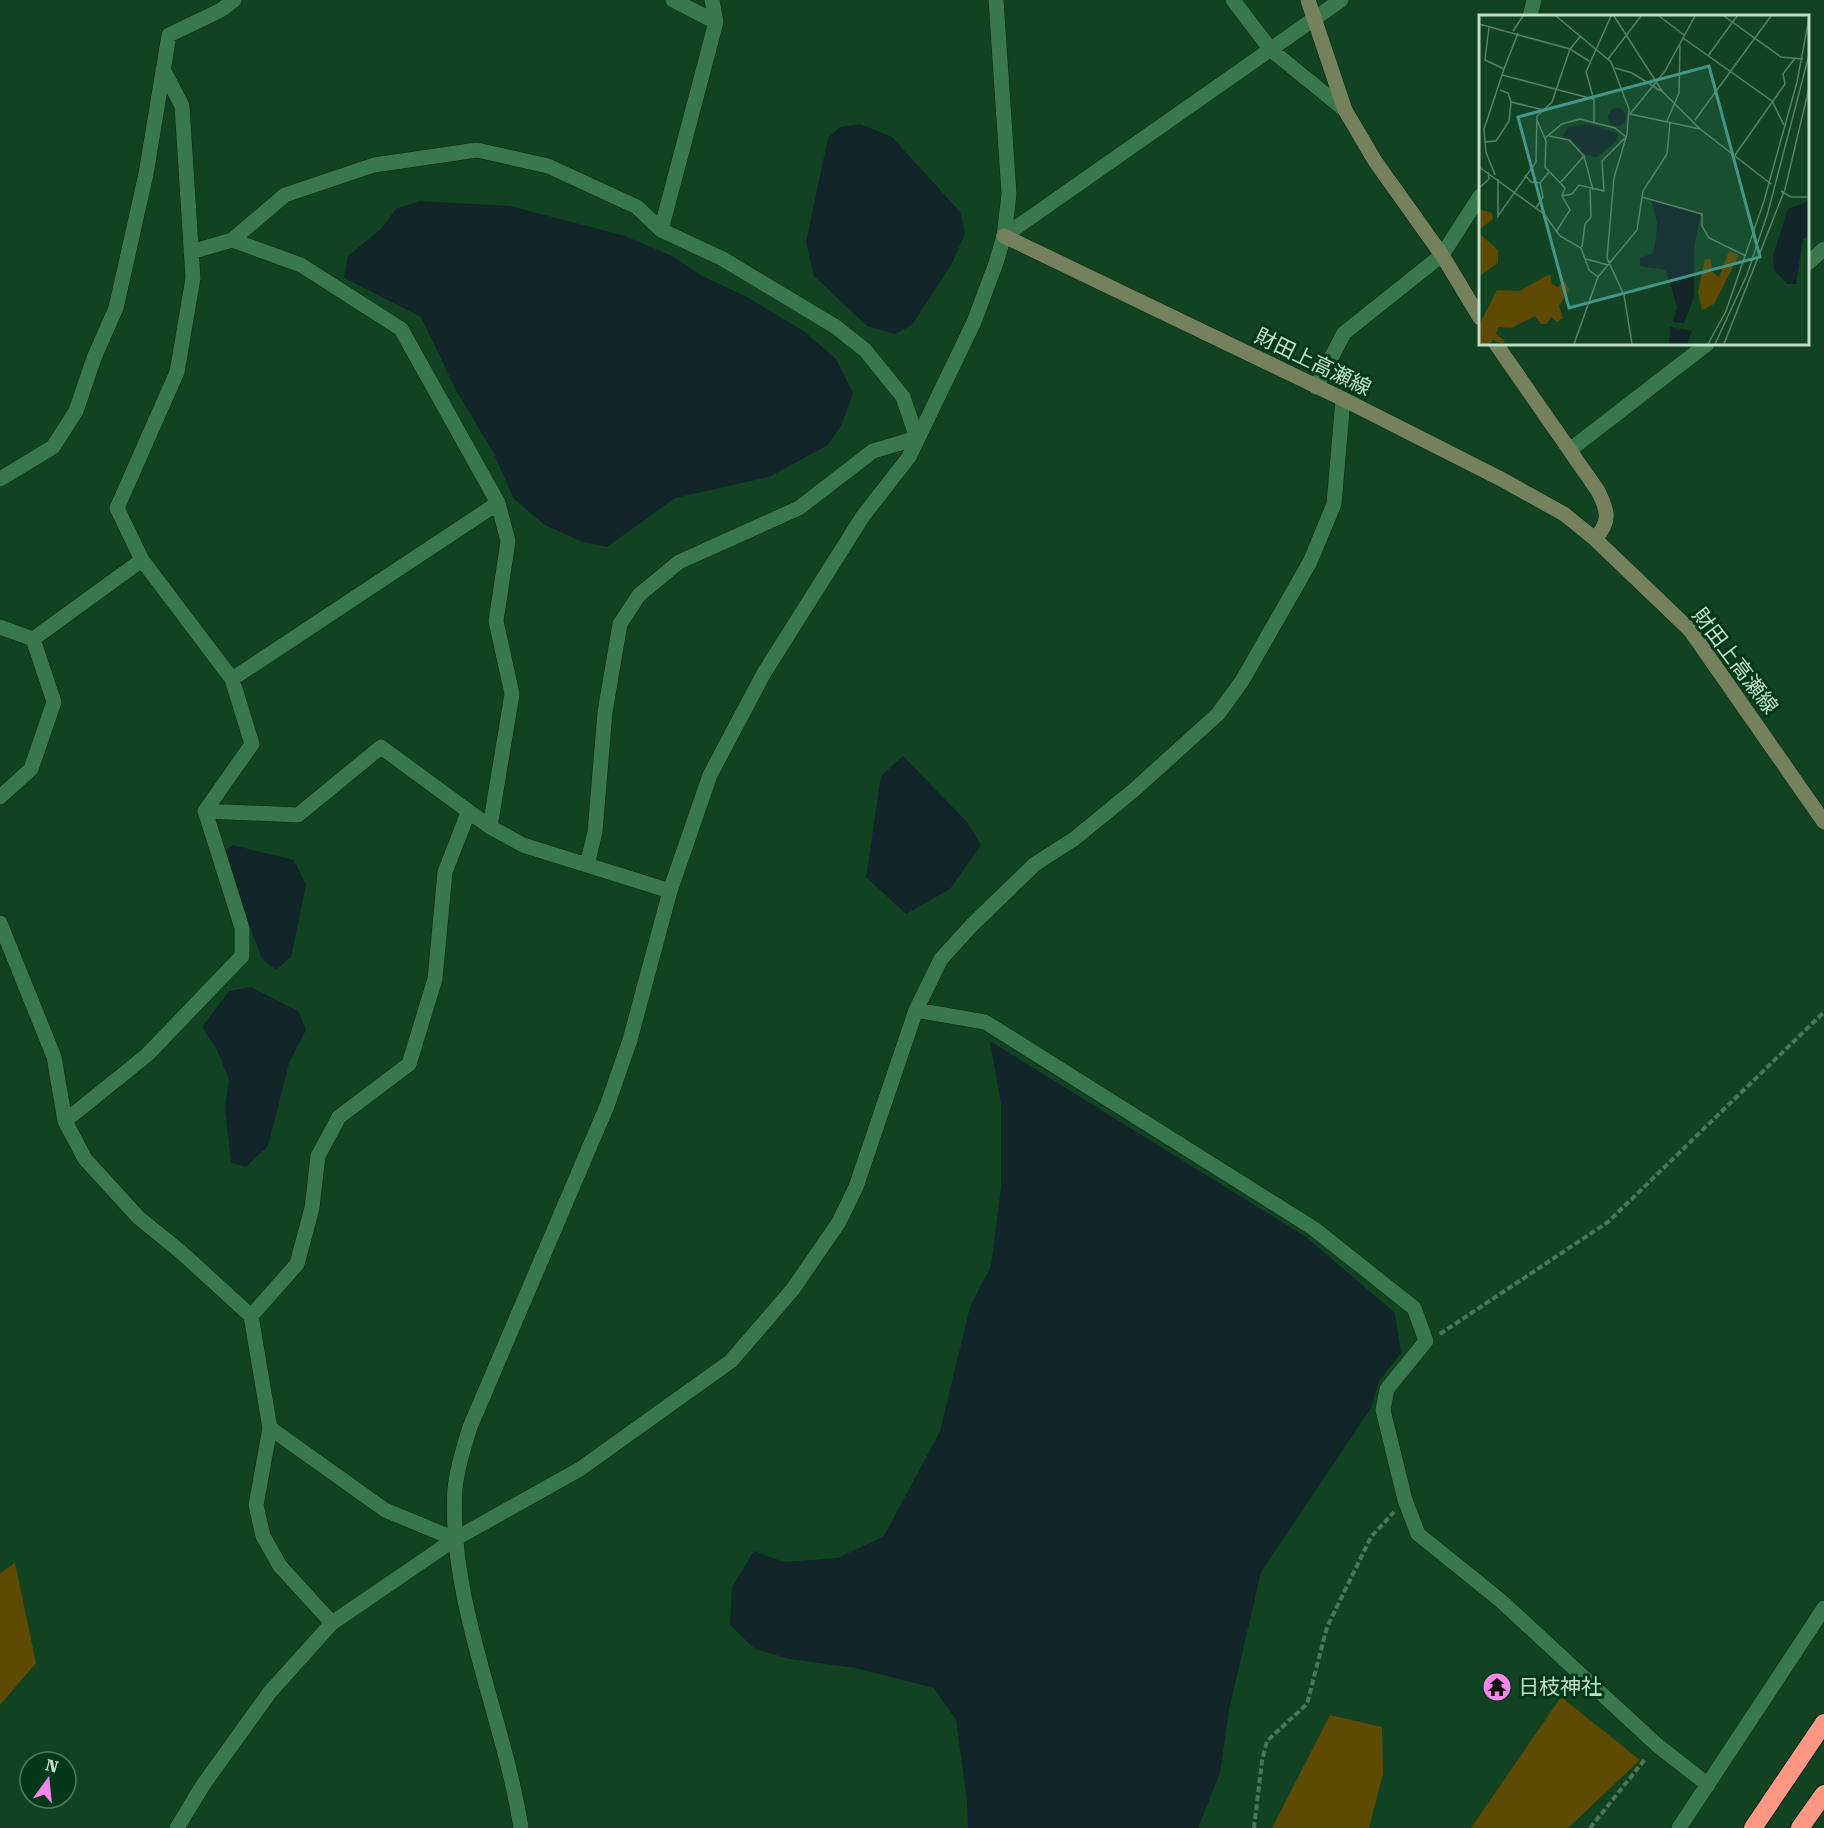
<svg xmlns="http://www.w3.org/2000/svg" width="1824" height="1828" viewBox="0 0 1824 1828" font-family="'Roboto Serif','Noto Sans JP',serif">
  <rect width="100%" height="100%" fill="#114323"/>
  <path fill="#5e4a02" d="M15 1563 36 1663 0 1705V1573Z
    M1561 1697 1640 1760 1568 1828H1471Z
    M1330 1715 1382 1727 1383 1774 1369 1828H1272Z"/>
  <path fill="#122528" d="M860 124 892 137 961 213 965 234 951 265 912 325 895 334 867 326 814 276 806 242 828 138 840 127Z
    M420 201 510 206 625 236 672 256 704 277 747 297 805 332 836 359 853 393 842 424 828 445 769 477 675 498 607 547 583 542 545 525 514 499 493 452 457 392 421 317 344 278 348 256 381 229 396 209Z
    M903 756 968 823 981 845 950 889 906 914 866 877 881 776Z
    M233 845 294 860 306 885 291 957 276 970 262 959 243 909 225 851Z
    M251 987 298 1011 306 1030 289 1063 268 1146 246 1167 231 1163 225 1108 229 1079 217 1050 202 1027 229 991Z
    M990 1041 1306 1237 1395 1313 1401 1353 1379 1381 1371 1408 1261 1572 1229 1710 1220 1773 1198 1828H968L967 1801 956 1720 934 1688 855 1668 790 1659 755 1649 730 1625 732 1587 754 1551 784 1562 838 1558 884 1536 940 1431 970 1307 991 1266 1001 1187V1104Z"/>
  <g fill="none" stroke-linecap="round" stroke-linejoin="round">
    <g stroke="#042710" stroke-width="16">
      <path id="minor" d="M673 0 716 22
        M1233 0 1271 50 1345 110
        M1530 16 1534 0
        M661 230 716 22 712 0
        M1004 236 1341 0
        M232 240 301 265 401 329 498 503 508 541 496 621 512 694 490 827
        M191 252 232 240 285 195 374 165 477 150 548 166 637 207 661 230 723 259 836 327 865 350 903 397 917 438 873 451 799 508 679 562 639 595 620 624 605 712 595 832 587 865 523 845 490 827 381 747 298 815 205 811
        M1808 263 1824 249
        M1316 387 1344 333 1442 255 1480 196
        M1571 449 1707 344
        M0 479 53 447 76 411 94 358 116 308 146 174 169 35 221 10 234 0
        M0 627 33 639 142 560
        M232 679 498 503
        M0 797 31 769 54 702 33 639
        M587 865 670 891
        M0 923 54 1057 65 1121 85 1159 139 1218 181 1252 251 1316 270 1428 256 1505 263 1536 280 1566 332 1623
        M916 1010 985 1022 1313 1228 1414 1308 1426 1341 1387 1389 1383 1410 1405 1500 1418 1534 1500 1600 1657 1745 1708 1785
        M65 1121 147 1055 242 956V928L205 811 252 744 232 679 142 560 117 508 177 372 193 278 182 106 163 69
        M251 1316 297 1264 312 1208 318 1156 339 1117 409 1064 435 979 445 872 468 813
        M270 1428 385 1510 455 1539
        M177 1828 203 1785 270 1692 332 1623 455 1539 580 1469 731 1361 793 1289 839 1222 856 1187 916 1010 941 959 972 925 1035 864 1074 839 1134 790 1218 714 1242 681 1310 562 1334 504 1343 399
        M1679 1828 1824 1608"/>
    </g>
    <g stroke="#042710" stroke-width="16">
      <path id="tertiary" d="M521 1828C504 1717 448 1601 455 1489 457 1467 464 1447 470 1427L607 1106 630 1040 670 891 710 775 764 673 863 516 909 457 974 322 996 263 1004 236 1009 194 996 0"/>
    </g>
    <g stroke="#042710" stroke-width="16">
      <path id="secondary" d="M1308 0 1345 110 1375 161 1442 255 1480 318
        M1004 236 1343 399 1501 479 1564 514 1595 539 1690 630 1824 822
        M1496 344 1598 491C1608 511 1611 521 1595 539"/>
    </g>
    <g stroke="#042710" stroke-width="20">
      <path id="motorway" d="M1753 1828 1824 1723
        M1800 1828 1824 1794"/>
    </g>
    <path stroke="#4b7759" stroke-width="4" stroke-dasharray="6 3" stroke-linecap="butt" d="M1440 1334 1608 1222 1824 1012
      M1254 1828 1262 1761 1267 1741 1307 1704 1327 1627 1371 1537 1394 1512
      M1590 1828 1646 1758"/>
    <use href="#minor" stroke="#39784c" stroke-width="15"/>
    <use href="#tertiary" stroke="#39784c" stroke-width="15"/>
    <use href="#secondary" stroke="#74815c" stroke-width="15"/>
    <use href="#motorway" stroke="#ff9783" stroke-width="18"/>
  </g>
  <defs>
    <g id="temple-disc" transform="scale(1.5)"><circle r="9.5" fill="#f788eb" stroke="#033819"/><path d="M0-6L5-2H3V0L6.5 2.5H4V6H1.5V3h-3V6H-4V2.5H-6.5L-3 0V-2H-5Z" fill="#111"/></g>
  </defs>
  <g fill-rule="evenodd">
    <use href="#temple-disc" x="1497" y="1687"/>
  </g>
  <g text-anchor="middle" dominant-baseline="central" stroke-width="6" stroke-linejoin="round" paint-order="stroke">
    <g font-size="21" fill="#c1e0c7" stroke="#033819">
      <text transform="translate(1313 362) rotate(26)">財田上高瀬線</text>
      <text transform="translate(1735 661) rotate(53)">財田上高瀬線</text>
    </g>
    <g font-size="21" fill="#c1e0c7" stroke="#033819" text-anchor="start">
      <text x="1518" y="1687">日枝神社</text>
    </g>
  </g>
  <g transform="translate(1479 15)">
    <rect width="330" height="330" fill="#114323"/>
    <path d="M0 194 13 198 14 204 0 215ZM0 218 19 235V248L0 261ZM250 236 260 240 235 289 223 295 219 277 226 244H232L233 257 240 262ZM71 259 73 269 79 272 85 265 90 275 80 291 84 303 78 307 72 302 68 309H62L56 301 32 313 19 312 17 319 26 326 24 329 14 325 11 329H0V310L18 275 40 276Z" fill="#5e4a02"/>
    <path d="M129 102a9 9 0 1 1 18 0a9 9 0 1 1-18 0ZM111 109 139 119 138 126 118 142 107 140 92 124 83 122 89 112ZM172 183 222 200 215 231V282L205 308 194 307 198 292 187 255 161 251V243L174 238 177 225 178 207ZM330 186V221L324 224 317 269H308L295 255 294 241 309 194ZM191 312 213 316 208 329H190Z" fill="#122528"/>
    <path fill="none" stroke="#578265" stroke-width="1.5" d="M77 1 132 47 150 94 148 119 135 163 128 243 145 280 153 329M135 1 183 76 221 114M180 1 205 20M245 1 302 42 324 44M0 9 91 34 110 46M10 12 6 45 25 54 5 114 7 137 16 160M34 16 44 1M204 23 293 86 305 110M229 41 258 1M129 44 162 1M136 53 153 58 182 76M25 54 39 18M23 60 114 84M32 87 65 95M151 99 186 56 216 1M151 99 221 114 292 169M58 105 67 126 66 152 86 173 83 181 91 195 77 217M216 105 292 1M188 106 200 78 201 31M115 108V85L107 57 132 1M70 121 90 125 105 141 114 175M66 123 83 109 101 104 136 113 147 122 123 146 125 176 100 170 93 179 83 181M5 127 17 126 30 106 32 87 29 78 21 75M256 140 306 69 304 59 316 43M0 152 65 199 81 221 102 233 110 255 119 262M46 160 52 167 61 168 70 157M19 164V201L57 147 58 101 73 87 91 34 101 22M82 167 105 141M0 173 10 164 9 157M302 176 312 182H330M163 182 223 199V211L230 223 267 241M57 193 64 182 61 168M103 232 106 209 112 202 111 174M107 244 129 250M95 329 119 262 158 215 164 176 188 139 191 107M229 329 247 296 285 186 318 67 330 3M236 329 268 260 289 197 330 40M245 329 306 174 330 73"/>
    <path fill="#449689" fill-opacity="0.15" stroke="#449689" stroke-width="3" d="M230 51 281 242 90 293 39 102Z"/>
    <rect width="330" height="330" fill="none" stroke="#c1e0c7" stroke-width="3"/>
  </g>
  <g transform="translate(48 1780) rotate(15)"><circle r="28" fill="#033819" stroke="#4f7b5f" stroke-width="1.5"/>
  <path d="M0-4.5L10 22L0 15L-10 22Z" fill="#f788eb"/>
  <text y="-9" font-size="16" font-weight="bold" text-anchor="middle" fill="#c1e0c7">N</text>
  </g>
</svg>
